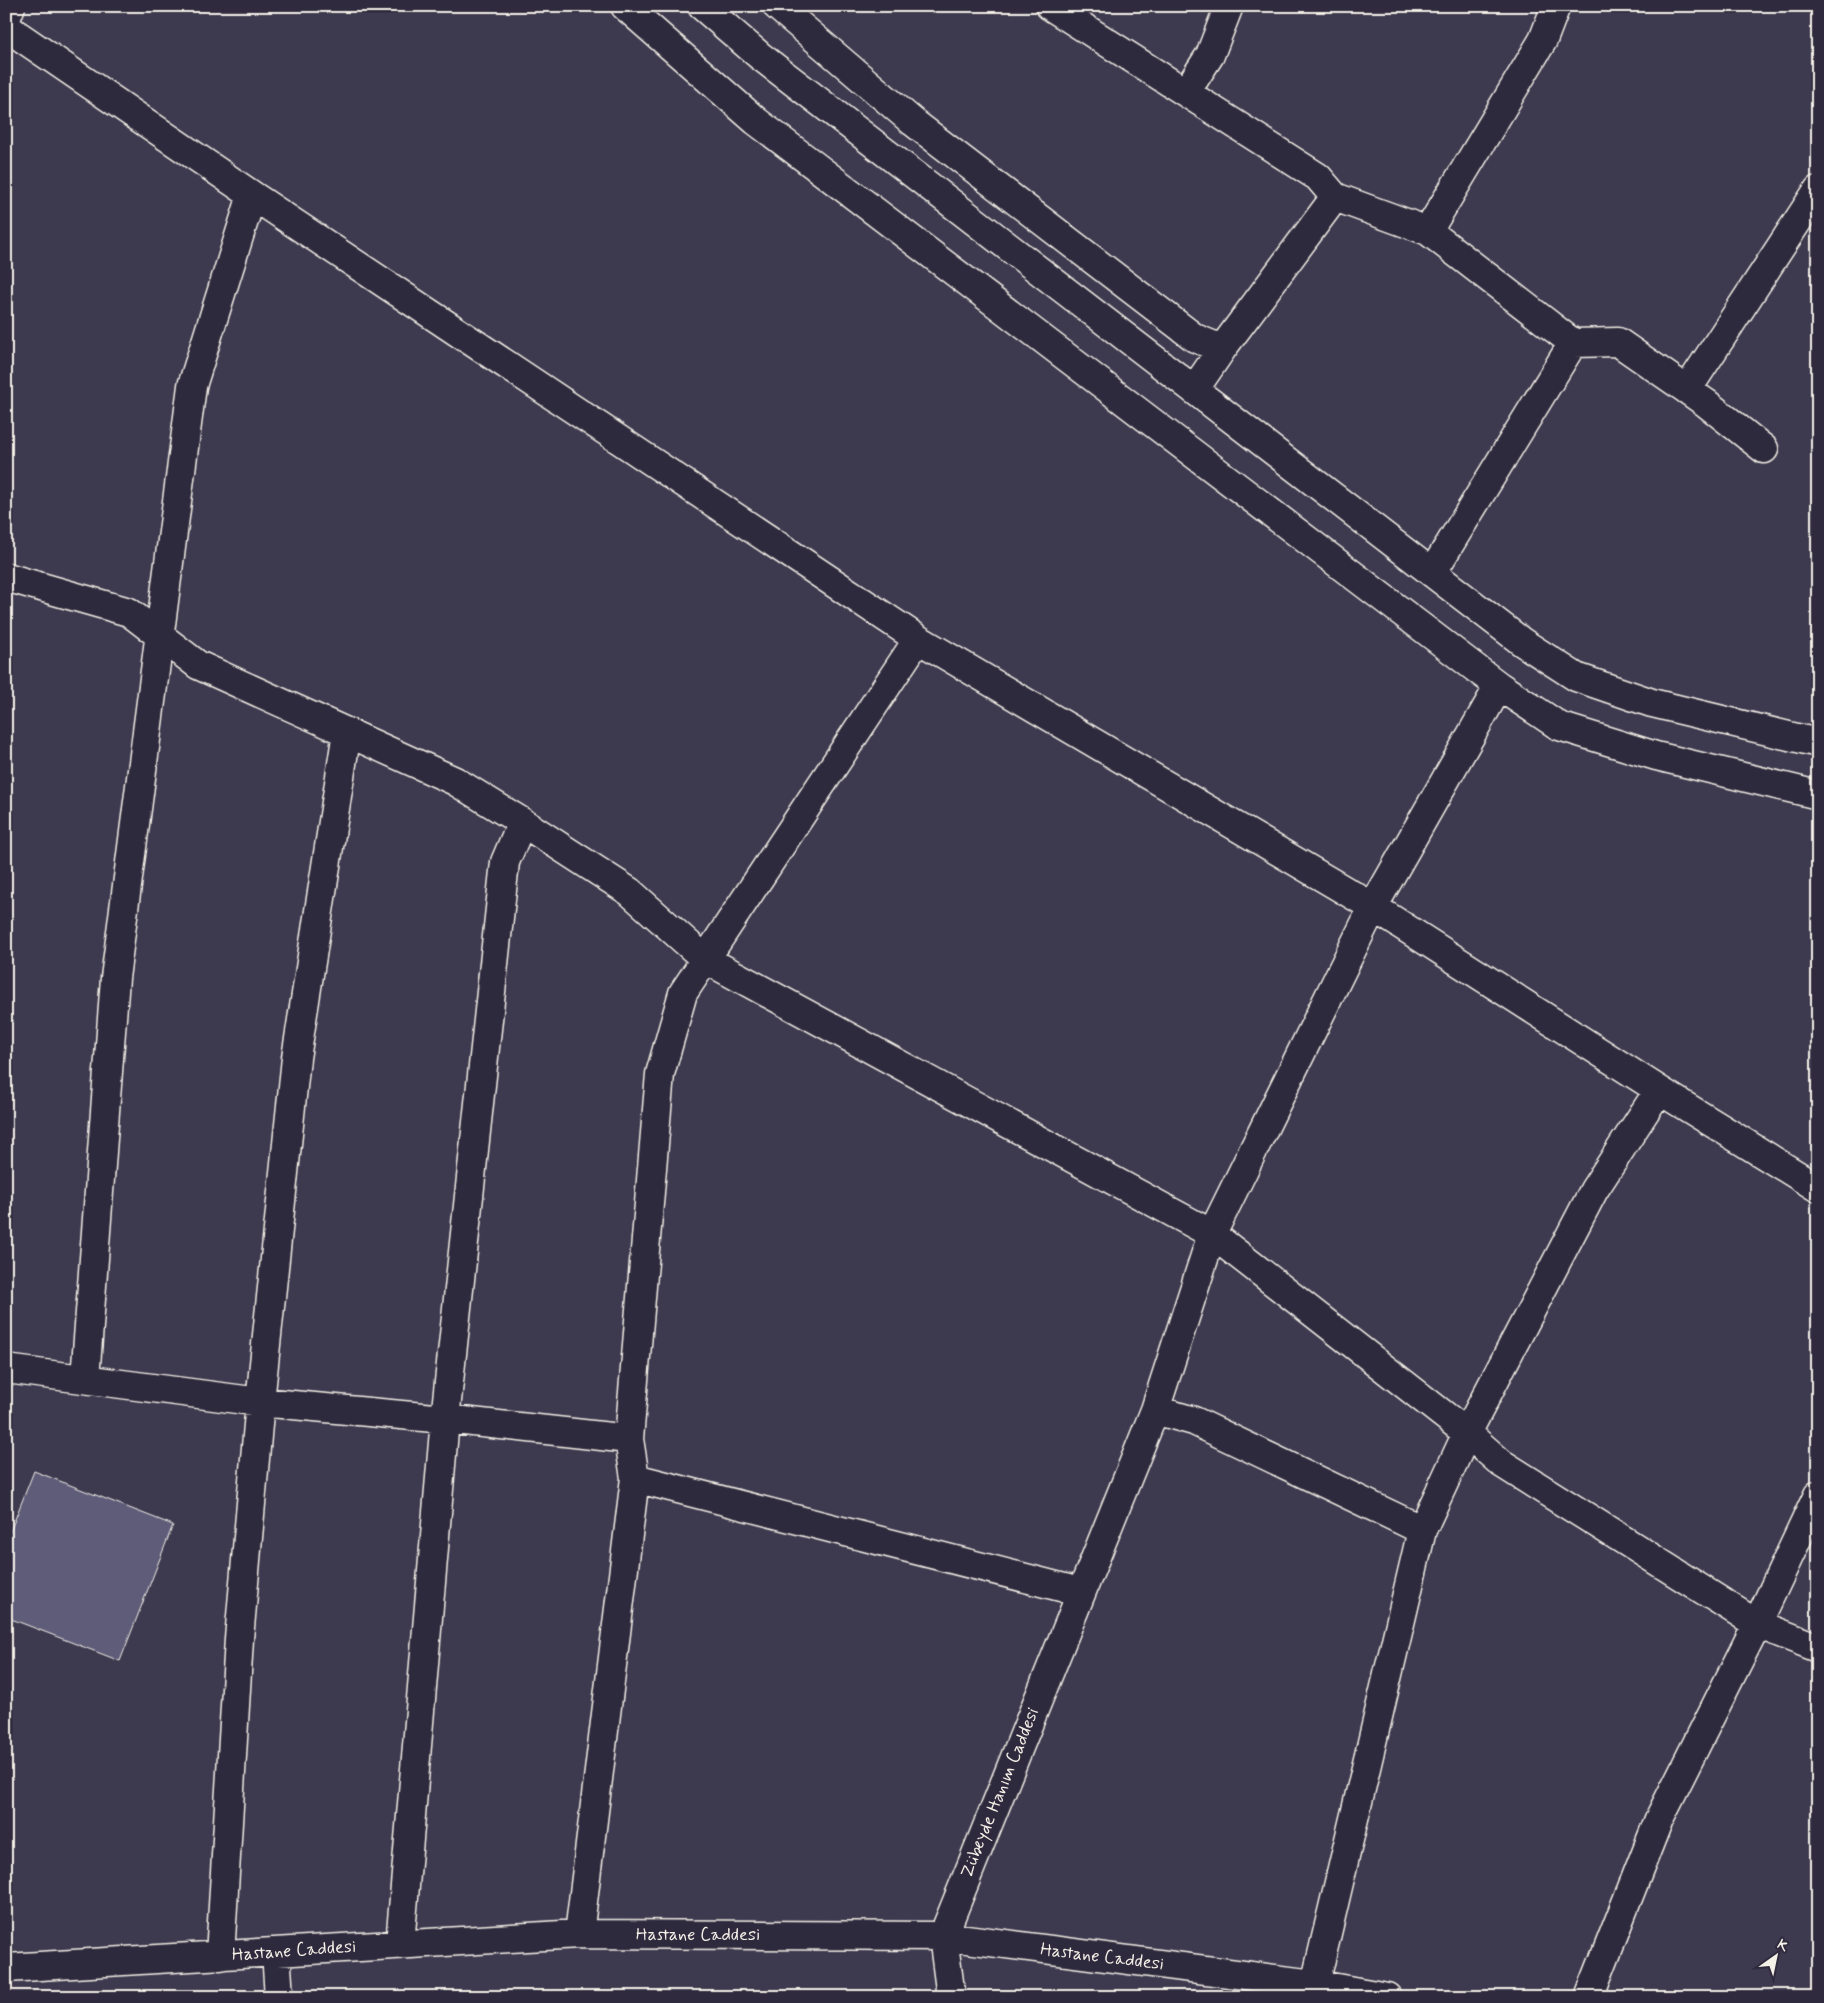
<svg xmlns="http://www.w3.org/2000/svg" width="1824" height="2003" viewBox="0 0 1824 2003" font-family="Mynerve,sans-serif">
  <rect width="100%" height="100%" fill="#3d394f"/>
  <filter id="ink" filterUnits="userSpaceOnUse"><feTurbulence type="fractalNoise" baseFrequency=".02" numOctaves="2"/><feDisplacementMap in="SourceGraphic" scale="10" xChannelSelector="R" yChannelSelector="G"/><feConvolveMatrix kernelMatrix="1 2 1 2 8 2 1 2 1" color-interpolation-filters="sRGB"/></filter>
  <g filter="url(#ink)">
    <path fill="#5f5c7a" stroke="#f4f1e8" d="M34 1471 173 1525 120 1661 6 1617V1542Z"/>
    <g fill="none" stroke-linecap="round" stroke-linejoin="round">
      <g stroke="#f4f1e8" stroke-width="31">
        <path id="street" d="M625 6 756 121 1499 686 1559 726 1656 756 1818 795
          M702 6 760 56 1522 642 1576 677 1652 703 1818 743
          M777 6 913 122 1195 338 1222 349
          M1050 6 1318 177 1335 197 1428 231 1573 343 1618 342 1706 403 1764 449
          M6 27 252 195 918 639 1373 907 1659 1090 1818 1188
          M1186 92 1210 55 1229 6
          M1428 231 1543 40 1556 6
          M1194 390 1222 349 1335 197
          M1687 390 1818 190
          M1432 573 1573 343
          M6 577 129 612 198 665 455 781 522 822 630 892 705 959 1212 1234 1467 1433 1501 1463 1757 1624 1818 1648
          M6 1369 260 1402 445 1419 629 1439
          M85 1379 115 978 192 386 252 195
          M1155 1410 1194 1421 1422 1530
          M635 1478 1080 1592
          M579 1934 635 1478 629 1439 660 1074 683 993 918 639
          M400 1944 445 1419 505 862 522 822
          M276 1952 279 1997
          M220 1956 239 1639 260 1402 296 1058 347 732
          M6 1968 579 1934 943 1936 1314 1984 1387 1997
          M951 1997 943 1936 1155 1410 1212 1234 1373 907 1499 686
          M1312 1997 1422 1530 1467 1433 1594 1190 1659 1090
          M1589 1997 1659 1819 1757 1624 1818 1495"/>
      </g>
      <g stroke="#f4f1e8" stroke-width="31">
        <path id="secondary" d="M6 19 11 6"/>
      </g>
      <use href="#street" stroke="#2f2a3d" stroke-width="28"/>
      <use href="#secondary" stroke="#2f2a3d" stroke-width="28"/>
    </g>
  </g>
  <g text-anchor="middle" dominant-baseline="central" stroke-width="4.5" stroke-linejoin="round" paint-order="stroke">
    <g font-size="18" fill="#f4f1e8" stroke="#2f2a3d">
      <text transform="translate(1000 1793) rotate(-68)">Zübeyde Hanım Caddesi</text>
      <text x="698" y="1935">Hastane Caddesi</text>
      <text transform="translate(294 1951) rotate(-4)">Hastane Caddesi</text>
      <text transform="translate(1102 1957) rotate(7)">Hastane Caddesi</text>
    </g>
  </g>
  <rect width="1824" height="2003" fill="none" stroke="#2f2a3d" stroke-width="25"/>
  <rect x="12" y="12" width="1799" height="1978" fill="none" stroke="#f4f1e8" stroke-width="2" filter="url(#ink)"/>
  <g transform="translate(1776 1956) rotate(33)" stroke="#2f2a3d" stroke-width="4" paint-order="stroke">
  <path d="M0-4L9 19L0 12L-9 19Z" fill="#f4f1e8"/>
  <text y="-8" font-size="14" font-weight="bold" text-anchor="middle" fill="#f4f1e8">K</text>
  </g>
</svg>
